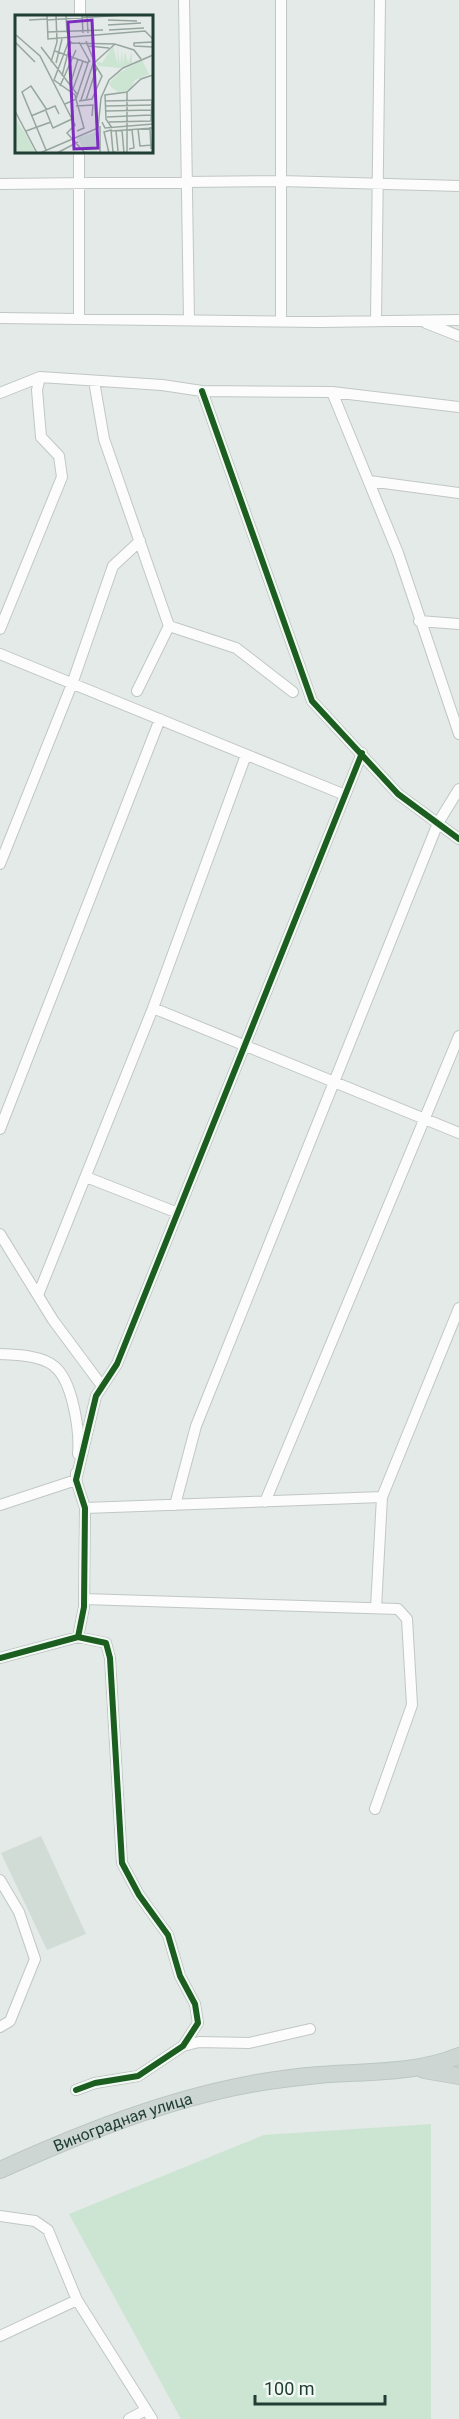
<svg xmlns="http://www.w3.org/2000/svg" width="459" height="2419" viewBox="0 0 459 2419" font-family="Roboto,sans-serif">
  <rect width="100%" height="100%" fill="#e4eae7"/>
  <path fill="#d2dcd7" d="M41 1836 86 1934 47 1950 1 1853Z"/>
  <path fill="#cce4d2" d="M431 2124V2419H181L69 2214 264 2135Z"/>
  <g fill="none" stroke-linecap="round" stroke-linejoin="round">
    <g stroke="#c1c7c4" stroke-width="12">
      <path id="street" d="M184 0 189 320
        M281 0V322
        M80 16V0
        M0 184 281 181 459 186
        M0 318 320 322 459 320
        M79 319V152
        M376 321 380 0
        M426 323 459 336
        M94 381 104 439 169 626 137 691
        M202 391 312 701 398 794 459 839
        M332 392 398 553 459 734
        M0 393 40 377 162 385 202 391 332 392 459 407
        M369 481 459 493
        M419 621 459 624
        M169 626 236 648 293 692
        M0 629 62 477 59 456 41 437 37 390 40 377
        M0 654 345 795
        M0 864 72 684 113 566 140 541
        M153 1008 459 1133
        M0 1129 160 719
        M86 1177 178 1213
        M0 1234 53 1320 102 1386
        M38 1295 153 1008 246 755
        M0 1354C16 1355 41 1355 54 1366 73 1381 80 1432 78 1454
        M265 1502 459 1036
        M0 1505 76 1480V1473
        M175 1505 196 1426 438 823 459 789
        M85 1508 382 1497 459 1308
        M84 1599 398 1609 407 1619 412 1705 375 1809
        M376 1608 382 1497
        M78 1637 84 1607 85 1508 76 1480 96 1396 117 1364 362 753
        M0 1658 78 1637 106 1643 110 1658 122 1863 139 1895 168 1935 180 1976 195 2004 198 2023 183 2046 138 2076 95 2083 76 2090
        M0 1880 19 1912 35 1959 10 2021 0 2027
        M183 2046 199 2042 249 2043 310 2029
        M0 2216 35 2221 48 2230 77 2300 152 2419
        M0 2336 77 2300
        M129 2419 146 2410"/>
    </g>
    <g stroke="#bcc6c2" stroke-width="18">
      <g id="primary">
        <path d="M424 2070 459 2076"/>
        <path id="s1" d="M0 2170C80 2134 164 2100 251 2084 273 2080 296 2077 319 2075 366 2071 415 2074 459 2056"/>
      </g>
    </g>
    <use href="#street" stroke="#fbfcfb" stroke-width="10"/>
    <use href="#primary" stroke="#cdd6d3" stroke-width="16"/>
    <g stroke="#f2f9f5" stroke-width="10">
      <path id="cycleway" d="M202 391 312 701 398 794 459 839
        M78 1637 84 1607 85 1508 76 1480 96 1396 117 1364 362 753
        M0 1658 78 1637 106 1643 110 1658 122 1863 139 1895 168 1935 180 1976 195 2004 198 2023 183 2046 138 2076 95 2083 76 2090"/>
    </g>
    <use href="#cycleway" stroke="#1b5e20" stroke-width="6"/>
  </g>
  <g text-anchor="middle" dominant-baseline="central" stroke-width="6" stroke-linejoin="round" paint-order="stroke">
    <g font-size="16" fill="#203f34" stroke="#f2f9f5">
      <text stroke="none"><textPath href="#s1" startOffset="132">Виноградная улица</textPath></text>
    </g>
  </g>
  <g transform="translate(15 15)">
    <rect width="138" height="138" fill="#e4eae7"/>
    <path d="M102 30 105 50 107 36 108 50 110 37 113 48 117 37V48L105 53 84 51 80 46 87 48 98 31 103 50ZM127 45 134 59 120 65 115 75 103 77 96 72 94 68 104 58ZM0 103 11 120 20 137 2 138ZM81 117 82 138H71L62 123Z" fill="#cce4d2"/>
    <path fill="none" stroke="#96a69f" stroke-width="1.5" d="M32 0 33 24 130 16 138 24M51 0 52 18M67 0 68 18M72 0 73 18M14 5 32 4M32 5 109 0M93 5 122 6M93 10 126 8M94 15 129 13M32 17 88 15M1 20 25 41 60 110 52 118 70 138M0 27 20 47M64 27 75 47M73 31 94 33M119 31V28L138 27M119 31 138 32M26 32 62 79M40 36 73 48M36 47 42 27 41 0M41 48 47 24M79 48 100 29 119 35 126 44M47 61 56 26M55 70 63 44M45 71 61 35M58 74 68 46M112 77V137M66 85 79 46 71 26M71 85 82 52M64 86 77 84 87 61 79 48M90 86 138 85M50 89 61 84 60 80 39 65 53 28 100 29M61 91 78 90 77 101M91 91 138 90M0 96 22 138M31 96 38 113 57 104M91 96 136 95M16 101 40 91 44 99M92 102 136 100M87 107 90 113 138 109M94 107 136 106 137 85M135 112 136 134M97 113 91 104 90 80 112 77 126 64 138 60M123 114 125 131 138 130M107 115 109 138M11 116 36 107M62 116 69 113 61 84 74 45M96 116 138 113M101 116 103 136M114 134 119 133 117 115M31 135 7 77 16 71 32 95M25 138 83 113 86 83 94 65 108 53 138 40M42 138 63 127M85 138V111M94 138 89 117 96 115 98 137 103 138"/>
    <path fill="#7b2cbf" fill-opacity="0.15" stroke="#7b2cbf" stroke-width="3" d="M77 5 83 133 59 134 53 7Z"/>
    <rect width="138" height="138" fill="none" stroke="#203f34" stroke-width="3"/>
  </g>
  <path d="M255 2395v9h130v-9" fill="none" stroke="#203f34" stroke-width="3"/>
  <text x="264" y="2395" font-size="18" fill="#203f34" stroke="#f2f9f5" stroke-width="4.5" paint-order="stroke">100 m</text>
</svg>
